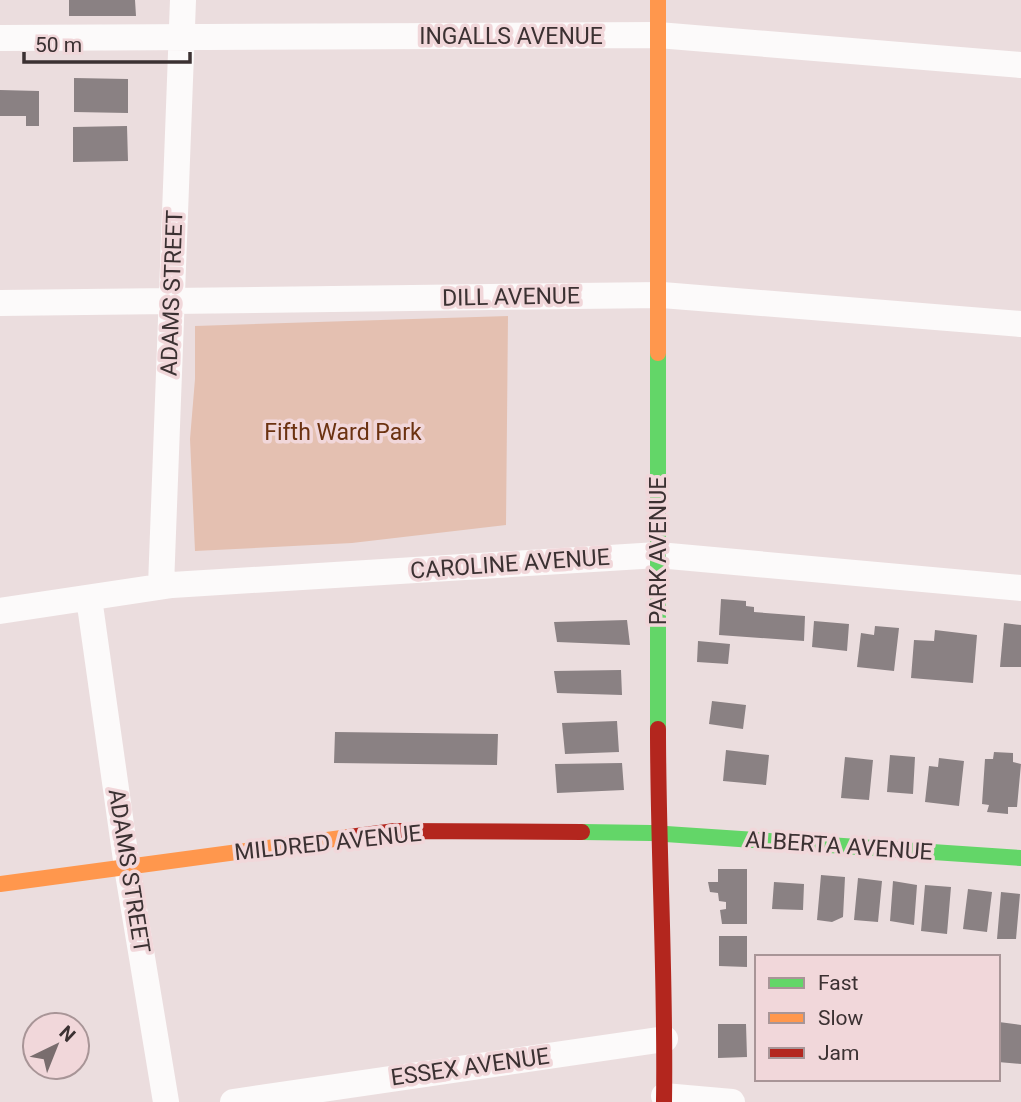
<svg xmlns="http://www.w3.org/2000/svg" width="1021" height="1102" viewBox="0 0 1021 1102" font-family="Roboto,sans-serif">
  <rect width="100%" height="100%" fill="#ebddde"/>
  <path fill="#e4c0b1" d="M508 316 506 525 352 543 195 551 190 439 195 379V326Z"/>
  <path fill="#8a8183" d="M69 0H135L136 16H69Z
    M74 78 128 79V113L74 112Z
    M0 90 39 91V126H26V116H0Z
    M127 126 128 161 73 162V127Z
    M721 599 746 601V606L754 607V612L805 616 804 641 719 635Z
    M627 620 630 645 557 642 554 622Z
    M814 621 849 624 847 651 812 647Z
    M1004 623 1021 625V667H1000Z
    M875 626 899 628 894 671 857 667 861 633 874 635Z
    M935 630 977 635 973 683 911 678 914 640 934 641Z
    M698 641 730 644 728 664 697 662Z
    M621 670 622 695 557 693 554 671Z
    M712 701 746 705 743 729 709 724Z
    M617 721 619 752 565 754 562 723Z
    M335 732 498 734 497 765 334 763Z
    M726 750 769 755 766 785 723 781Z
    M994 752 1013 753V762L1021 764 1017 807H1008V814L987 812 989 805 982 804 985 759H993Z
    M890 755 915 757 913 794 887 792Z
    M845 757 873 760 869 800 841 798Z
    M939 758 964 761 959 806 925 802 929 766 938 767Z
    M622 763 624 790 557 793 555 764Z
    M718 869H747V924H722L720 910 726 909V902L719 901 718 893 710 892 708 882H718Z
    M821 875 845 877 843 917 832 922 817 920Z
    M858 878 882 881 878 922 854 920Z
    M893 881 917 885 914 925 890 921Z
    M774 882 804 884 803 910 772 909Z
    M925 885 951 887 947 934 921 931Z
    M968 889 992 892 987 932 963 929Z
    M1001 892 1020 894 1016 939H997Z
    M719 936H747V967L719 966Z
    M999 1022 1021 1025V1064L998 1062Z
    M718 1024H746L747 1057 718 1058Z"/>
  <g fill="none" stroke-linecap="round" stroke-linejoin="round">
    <path stroke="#fcfafa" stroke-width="26" d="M0 38 658 35 1021 65
      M0 303 662 295 1021 324
      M161 586 183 0
      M89 598 127 867 166 1102
      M0 611 172 585 658 555 1021 588
      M664 1096 732 1102
      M233 1102 665 1039"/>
    <path stroke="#63d668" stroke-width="16" d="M658 353V729
      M582 832 651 833 1021 858"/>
    <path stroke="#ff974d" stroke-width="16" d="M658 0V353
      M0 884 349 837"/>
    <path stroke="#b3261e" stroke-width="16" d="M658 729C658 853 666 978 664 1102
      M349 837 395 831 582 832"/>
  </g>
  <g text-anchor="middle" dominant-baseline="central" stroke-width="7" stroke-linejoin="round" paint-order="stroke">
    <g font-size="23" fill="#3b3132" stroke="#f1d7da">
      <text x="511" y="36">INGALLS AVENUE</text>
      <text transform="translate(172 293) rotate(-88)">ADAMS STREET</text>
      <text transform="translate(511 297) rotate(-1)">DILL AVENUE</text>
      <text transform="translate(658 551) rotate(-90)">PARK AVENUE</text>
      <text transform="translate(510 564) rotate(-4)">CAROLINE AVENUE</text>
      <text transform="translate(328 843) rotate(-6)">MILDRED AVENUE</text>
      <text transform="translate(839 846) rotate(4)">ALBERTA AVENUE</text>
      <text transform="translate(129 871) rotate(81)">ADAMS STREET</text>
      <text transform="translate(470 1067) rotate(-8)">ESSEX AVENUE</text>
    </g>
    <g font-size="23" fill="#6b3211" stroke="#f1d7da">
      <text x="343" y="432">Fifth Ward Park</text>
    </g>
  </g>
  <rect x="755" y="955" width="245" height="126" fill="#f1d7da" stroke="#a89597" stroke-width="2"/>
  <rect x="769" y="978" width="35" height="10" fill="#63d668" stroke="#a89597" stroke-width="2"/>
  <text x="818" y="990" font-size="21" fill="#3b3132">Fast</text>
  <rect x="769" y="1013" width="35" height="10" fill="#ff974d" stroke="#a89597" stroke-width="2"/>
  <text x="818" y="1025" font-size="21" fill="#3b3132">Slow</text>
  <rect x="769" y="1048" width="35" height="10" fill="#b3261e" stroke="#a89597" stroke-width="2"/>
  <text x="818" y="1060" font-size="21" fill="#3b3132">Jam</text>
  <g transform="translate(56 1046) rotate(43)"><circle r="33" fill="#f1d7da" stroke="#a89597" stroke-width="2"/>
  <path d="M0-5L12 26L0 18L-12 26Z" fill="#796d6e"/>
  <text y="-10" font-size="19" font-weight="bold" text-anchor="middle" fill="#3b3132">N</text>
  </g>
  <path d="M24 52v10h166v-10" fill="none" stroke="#3b3132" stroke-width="3.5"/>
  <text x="35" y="52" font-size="21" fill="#3b3132" stroke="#f1d7da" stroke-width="5" paint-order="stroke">50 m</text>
</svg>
